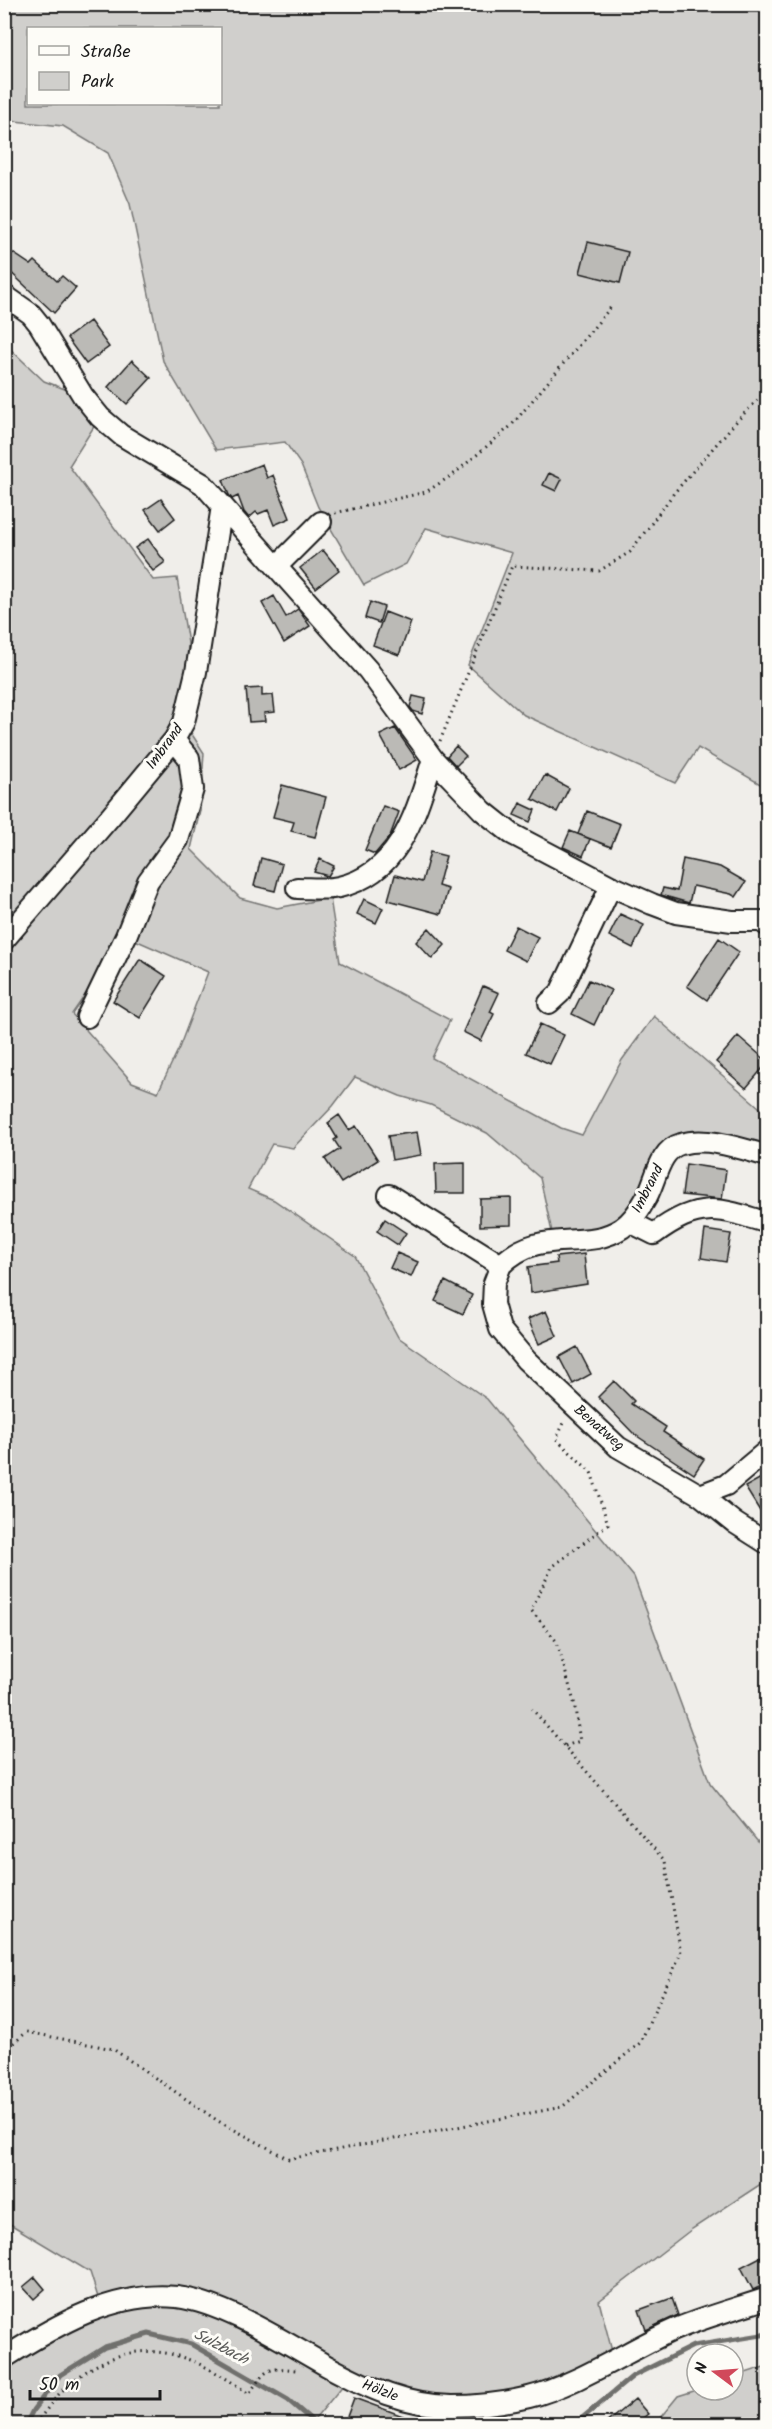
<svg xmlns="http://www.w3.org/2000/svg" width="772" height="2429" viewBox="0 0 772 2429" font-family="Kalam,sans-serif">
  <rect width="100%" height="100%" fill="#f0eeea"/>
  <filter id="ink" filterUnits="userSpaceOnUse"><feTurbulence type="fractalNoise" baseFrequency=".0167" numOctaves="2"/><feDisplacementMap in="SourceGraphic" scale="12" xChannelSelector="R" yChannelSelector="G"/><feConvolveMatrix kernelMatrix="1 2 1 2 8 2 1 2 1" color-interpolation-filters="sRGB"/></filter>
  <g filter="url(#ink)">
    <path fill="#d0cfcc" stroke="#767674" stroke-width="1.5" fill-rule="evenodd" d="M4 5H767V788L698 748 675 783 524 715 468 665 512 553 426 528 406 564 364 585 318 507 301 465 285 442 216 450 163 361 130 204 108 153 63 126 14 121 5 116ZM28 28H220V104H28Z
      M4 343 44 381 83 396 100 417 69 466 153 580 177 578 188 643 184 722 204 753 200 811 191 849 240 898 277 908 330 898 340 962 450 1020 432 1058 561 1128 582 1135 622 1060 654 1016 767 1114V1156L679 1144 630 1222 554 1241 540 1178 487 1133 431 1105 400 1096 355 1077 333 1106 293 1148 272 1144 248 1189 274 1200 355 1256 398 1337 487 1399 634 1577 710 1783 767 1853V2180L692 2229 599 2301 614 2359 559 2386 451 2406 349 2378 311 2424H5V2358L101 2307 90 2272 5 2221ZM126 936 208 972 179 1048 158 1092 132 1082 72 1014Z
      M767 2366V2424H655L678 2396 697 2390H733V2377Z"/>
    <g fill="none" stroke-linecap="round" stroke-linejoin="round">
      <path stroke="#706f6d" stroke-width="5" d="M26 2424 33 2410 60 2375 105 2347 149 2334 191 2344 288 2400 316 2424
        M575 2424 633 2376 693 2346 768 2334"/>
    </g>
    <path fill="#bbbab6" stroke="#1c1c1c" stroke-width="1.5" d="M588 242 628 252 620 283 580 273Z
      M4 247 31 265 35 261 57 281 62 276 76 288 54 313 4 266Z
      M90 321 109 347 86 364 67 338Z
      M132 360 151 378 127 404 108 387Z
      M262 464 267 478 273 475 290 518 274 525 268 510 258 514 256 512 249 518 244 512 238 496 232 499 229 495 223 480Z
      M549 473 562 479 556 491 543 485Z
      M161 499 175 518 160 530 145 510Z
      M148 539 165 562 153 571 135 548Z
      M323 550 339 570 316 588 300 568Z
      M274 596 286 617 298 609 310 626 284 643 262 603Z
      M370 602 384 607 379 623 365 618Z
      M385 612 411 622 399 655 373 645Z
      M262 688V696L273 695 275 712 264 713 265 721 249 722 246 689Z
      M413 696 426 699 422 714 413 711 410 707Z
      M395 728 417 760 399 770 380 735Z
      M456 746 466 756 456 766 447 756Z
      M545 775 569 788 557 812 532 799Z
      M282 785 326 797 315 837 291 831 294 822 273 817Z
      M520 803 535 810 530 822 514 815Z
      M383 806 399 812 390 836 375 854 365 850Z
      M587 811 620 824 611 847 578 834Z
      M570 831 590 839 583 856 563 847Z
      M430 852 446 856 438 886 448 889 441 914 388 900 395 875 422 882Z
      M261 858 282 864 275 891 254 886Z
      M320 859 334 866 328 876 314 872Z
      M683 859 720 867 746 882 736 897 731 894 693 886 689 903 661 895 663 888 677 891Z
      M364 899 383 908 376 923 357 914Z
      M620 914 644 925 633 948 609 936Z
      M516 926 538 937 526 961 504 950Z
      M429 928 445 945 432 959 416 942Z
      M719 938 739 952 707 1000 687 986Z
      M140 959 166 976 140 1018 113 1001Z
      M589 980 611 990 594 1025 572 1014Z
      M483 986 499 993 490 1012 494 1014 481 1041 463 1032Z
      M540 1024 564 1035 550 1064 526 1053Z
      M738 1036 768 1062 746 1088 716 1062Z
      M339 1115 349 1130 356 1126 378 1160 341 1183 325 1159 340 1149 334 1140 337 1138 328 1123Z
      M417 1132 421 1155 392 1160 388 1136Z
      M465 1163V1193H436L435 1164Z
      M686 1164 726 1170 722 1199 682 1195Z
      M511 1198V1225L480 1226V1199Z
      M385 1219 406 1233 398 1245 377 1231Z
      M705 1230 731 1234 726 1262 701 1258Z
      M397 1253 418 1262 411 1277 390 1268Z
      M584 1254 587 1284 531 1293 528 1267 557 1263 556 1257Z
      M445 1281 472 1295 463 1314 435 1301Z
      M546 1311 557 1336 539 1344 528 1319Z
      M577 1347 591 1374 573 1384 559 1357Z
      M614 1381 634 1401 631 1404 666 1427 663 1432 704 1459 694 1474 634 1434 598 1397Z
      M768 1474V1524L745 1487Z
      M768 2253V2283L753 2290 741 2267Z
      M35 2277 45 2289 34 2299 23 2287Z
      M672 2298 678 2315 646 2330 639 2310Z
      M354 2398 422 2423 421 2424H353L345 2422Z
      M635 2399 648 2414 635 2424H605Z"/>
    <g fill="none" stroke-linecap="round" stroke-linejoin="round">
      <g stroke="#1c1c1c" stroke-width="24">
        <path id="minor" d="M4 295 31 314 39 324 83 396 100 417 121 435 203 484 368 670 433 759 483 811 512 834 611 886 652 904 676 913 732 921H761L768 926
          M277 566 321 522
          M297 888C310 888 326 890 339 887 401 873 416 812 433 759
          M4 940 111 816 174 740 184 722 196 672 222 506
          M549 1003 560 993 611 886
          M87 1017 126 936 148 881 178 840 193 789 189 758 174 740
          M389 1195 501 1265 494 1283 493 1304 500 1329 526 1360 618 1447 700 1495 735 1523 768 1544
          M630 1222 654 1234C699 1201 717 1207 768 1223
          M501 1265C541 1225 584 1253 622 1228 632 1221 639 1211 645 1200 656 1183 658 1150 681 1144 707 1136 742 1149 768 1156
          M700 1495 726 1485 768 1450
          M4 2358C54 2326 115 2290 177 2297 225 2303 286 2343 329 2367 368 2388 407 2406 452 2406 477 2406 504 2403 529 2397 574 2386 626 2352 669 2332 700 2318 735 2309 768 2298"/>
      </g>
      <path stroke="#1c1c1c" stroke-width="3" stroke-dasharray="1.5 4.5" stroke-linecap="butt" d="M335 513 426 492 454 474 511 426 611 307
        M440 741 512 566 599 571 630 552 674 493 734 424 768 389
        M565 1746 580 1741 574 1702 557 1642 531 1610 552 1567 608 1524 591 1472 556 1439 565 1421
        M4 2051 27 2032 113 2049 218 2121 289 2159 562 2107 640 2043 681 1953 665 1861 532 1709
        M38 2424V2420C47 2410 55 2397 65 2388 130 2330 185 2348 249 2394 265 2371 266 2366 296 2370"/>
      <use href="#minor" stroke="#fdfcf7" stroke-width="20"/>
    </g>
  </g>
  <g text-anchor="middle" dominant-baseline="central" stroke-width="6" stroke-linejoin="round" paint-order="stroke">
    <g font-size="15" fill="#1c1c1c" stroke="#fdfcf7">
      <text transform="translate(165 747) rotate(-54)">Imbrand</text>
      <text transform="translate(648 1189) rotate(-63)">Imbrand</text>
      <text transform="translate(599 1428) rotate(41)">Benatweg</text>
      <text transform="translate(380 2391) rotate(21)">Hölzle</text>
    </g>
    <g font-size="16" font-style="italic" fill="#5b5b59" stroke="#fdfcf7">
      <text transform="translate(221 2347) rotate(28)">Sulzbach</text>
    </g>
  </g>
  <rect width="772" height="2429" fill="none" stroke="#fdfcf7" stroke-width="24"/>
  <rect x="12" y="12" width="748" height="2405" fill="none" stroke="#1c1c1c" stroke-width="2" filter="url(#ink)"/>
  <rect x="27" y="27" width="195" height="78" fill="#fdfcf7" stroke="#a3a29f" stroke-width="1.5"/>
  <rect x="39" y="46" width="30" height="9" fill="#fdfcf7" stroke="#a3a29f" stroke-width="1.5"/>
  <text x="81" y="57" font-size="18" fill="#1c1c1c">Straße</text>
  <rect x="39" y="72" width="30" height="18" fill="#d0cfcc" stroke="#a3a29f" stroke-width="1.5"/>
  <text x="81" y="87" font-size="18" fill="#1c1c1c">Park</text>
  <g transform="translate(715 2372) rotate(286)"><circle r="28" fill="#fdfcf7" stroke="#a3a29f" stroke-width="1.5"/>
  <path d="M0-4.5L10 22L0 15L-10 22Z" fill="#d1495b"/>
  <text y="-9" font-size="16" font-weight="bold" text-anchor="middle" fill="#1c1c1c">N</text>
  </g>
  <path d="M30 2390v9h130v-9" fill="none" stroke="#1c1c1c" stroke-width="3"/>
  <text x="39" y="2390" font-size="18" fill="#1c1c1c" stroke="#fdfcf7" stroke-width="4.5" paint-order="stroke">50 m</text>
</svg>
